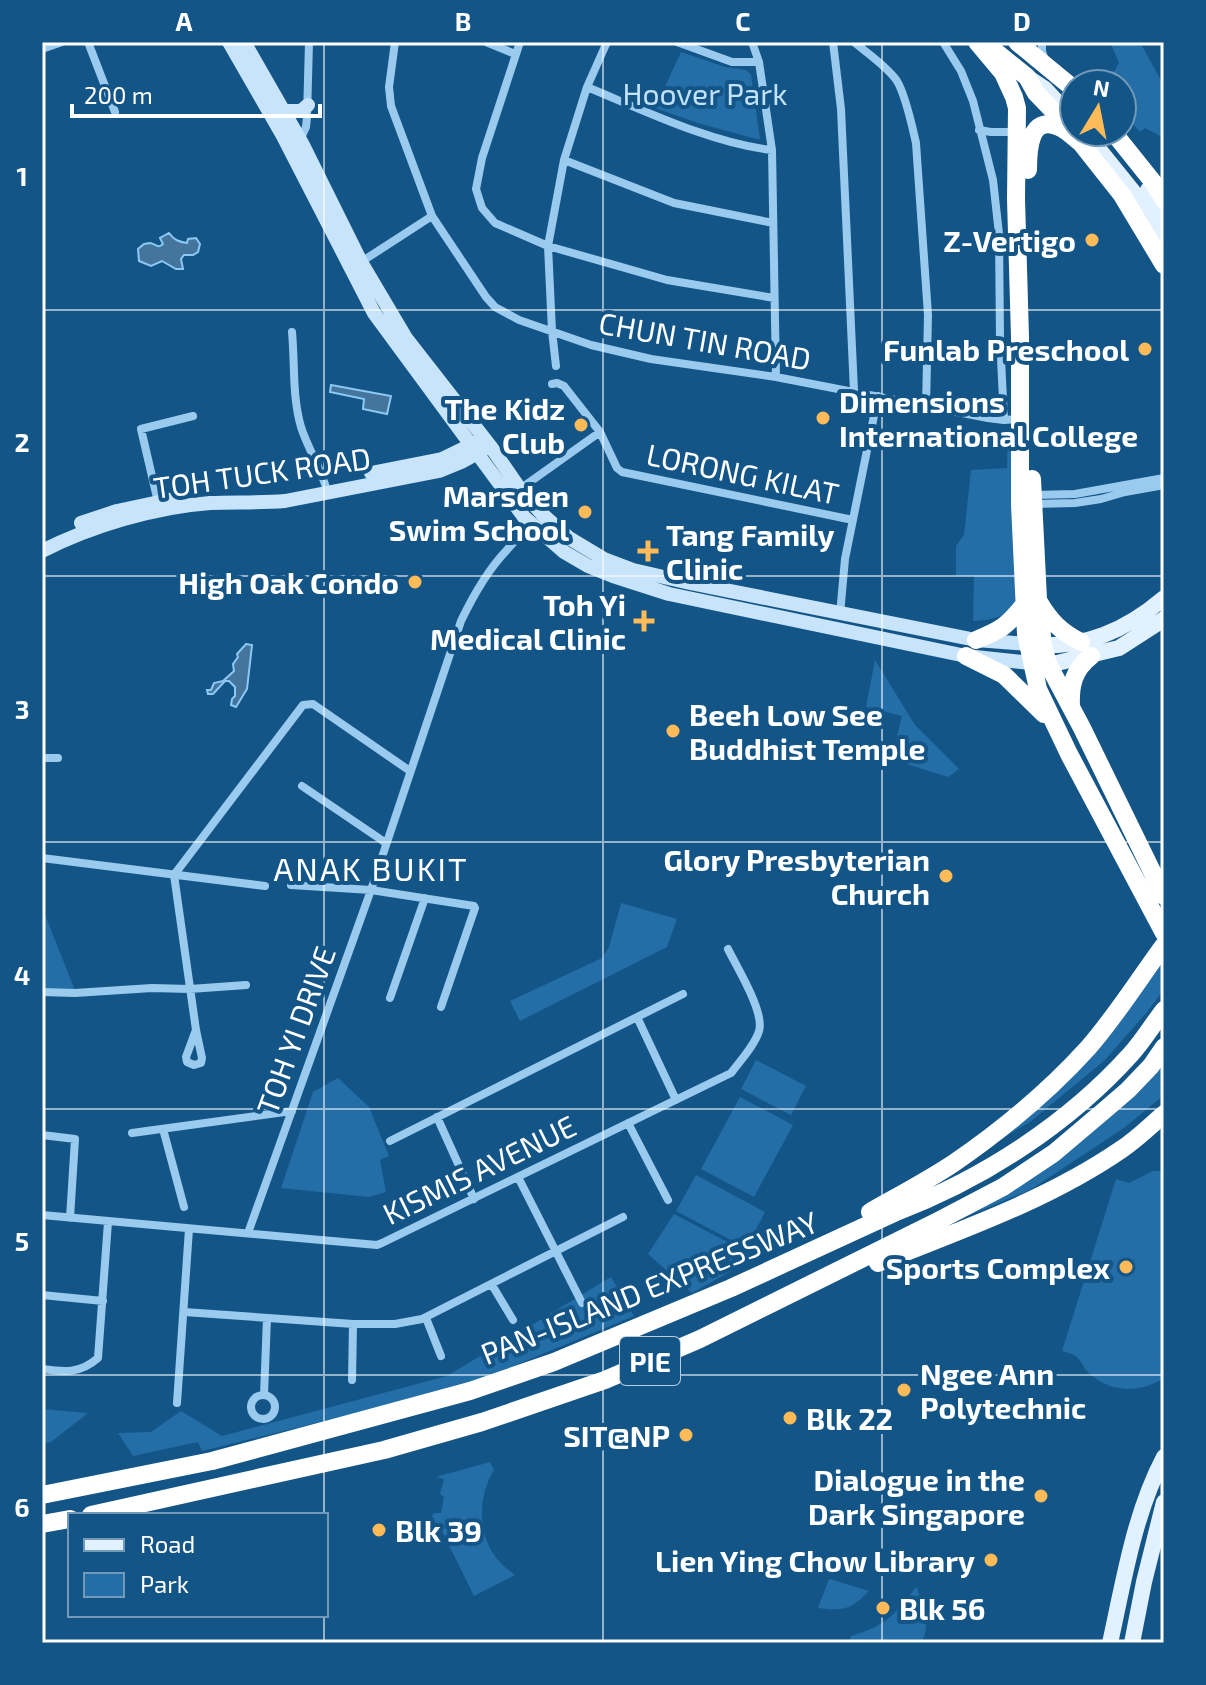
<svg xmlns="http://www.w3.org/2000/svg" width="1206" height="1685" viewBox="0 0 1206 1685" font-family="'Exo 2',sans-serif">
  <rect width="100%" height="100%" fill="#145588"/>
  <path fill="#236ea6" d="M1110 42H1140L1164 86V138L1145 128 1140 132 1122 112V84H1107L1119 63Z
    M681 52 725 67 746 70 751 75 760 140 698 123 655 108Z
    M1008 431H1014L1020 442 1015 607C1001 618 991 620 973 621L974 576H956V546L964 535 971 470 1007 468Z
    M875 660 915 725 959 769 948 777 891 759 902 716 866 707Z
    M621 903 677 919 667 947 520 1021 510 1001 602 958 609 947Z
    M42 907 76 993 42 992Z
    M1159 960 1164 967V989L1147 1012 1105 1060 1030 1122 966 1159 1023 1117Z
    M756 1060 806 1086 791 1115 741 1089Z
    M1164 1060V1095L1124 1128 1030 1190 960 1219Z
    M338 1078 369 1107 389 1156 380 1160 386 1192 369 1197 281 1188 313 1092Z
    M740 1097 793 1125 754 1197 701 1169Z
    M1153 1171H1164V1378C1141 1393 1112 1393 1091 1375 1077 1362 1085 1357 1062 1351L1116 1179 1129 1183Z
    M696 1175 765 1212 746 1248 676 1211Z
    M674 1214 756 1257 692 1293 648 1254Z
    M611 1277 634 1316 463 1387 202 1451 198 1442 133 1456 118 1433 151 1432 181 1411 222 1436 447 1376Z
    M42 1409 88 1413 51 1442 42 1444Z
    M490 1462 494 1470C477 1497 477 1538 500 1562 504 1567 510 1571 515 1575L474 1596 441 1529 437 1527 432 1516 434 1513H441L444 1497 440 1494 444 1479 436 1477Z
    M829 1579H830L869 1591C850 1610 844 1611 818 1608Z
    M916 1587C925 1604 930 1625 922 1643H849L851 1636C886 1626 895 1614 916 1587Z"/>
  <path fill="#45759c" stroke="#8bc8f3" stroke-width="2" d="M169 233C174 240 179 242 187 243L188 239 196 238 200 244 198 252 193 255H184L181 259 183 269H176L162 261 151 266 139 261 138 249 144 244 150 243C156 244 158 249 163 244L160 238Z
    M331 385 391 396 387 414 363 409 364 399 330 392Z
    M246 644 252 645 247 689 236 707 231 705 232 699 235 696V687L229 681H225L213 694H208L207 690H211L214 683 223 681 234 671 233 664 238 657 237 654Z"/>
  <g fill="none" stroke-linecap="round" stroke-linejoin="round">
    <path stroke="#9acbef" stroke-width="8" d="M88 42 115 112
      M395 42 389 87 391 106 432 216 486 297 495 307 519 320 591 345 651 359 776 377 988 418 1004 420 1019 419
      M486 42 515 54
      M520 42 482 158 476 189 482 208 495 223 548 246 667 280 774 298
      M677 42 732 62H759
      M752 42 759 62 772 150 776 377
      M833 42 841 109 854 391
      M854 42C867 53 888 67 897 81 906 96 912 126 916 143L928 315 926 407
      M943 42 961 71 973 101 993 180 999 234 1000 338 1004 420
      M1042 42V51L1045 61
      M42 49 62 42
      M587 87C643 110 713 144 772 150
      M979 130 991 132H1016
      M300 140 306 127 307 117 309 42
      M564 160 674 203 773 223
      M361 262 432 216
      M292 332C295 364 292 396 301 427 308 449 322 470 327 491
      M556 366 552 331 548 246 564 160 587 87 607 42
      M552 384 557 383 564 386 600 432 617 468 622 472 853 520
      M520 489 600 432
      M1033 495 1075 494 1164 478
      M158 502 141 429 193 416
      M1033 504 1075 503 1101 499 1125 492 1164 485
      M840 614 845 559 878 396
      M42 758H58
      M302 786 386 843
      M42 858 265 886
      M174 875 303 705 313 704 410 771
      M174 875 196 1030 202 1058 201 1063 194 1065 187 1062 186 1057 196 1030
      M291 885 371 890 474 906 475 908 441 1007
      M42 992 75 993 152 988 190 989 246 985
      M390 998 425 898
      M637 1017 676 1100
      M437 1117 474 1199
      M628 1123 668 1200
      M163 1129 184 1207
      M132 1133 292 1111
      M42 1135 75 1139 70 1218
      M390 1141 683 994
      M518 1177 582 1303
      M42 1215 377 1245 382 1243 731 1073C740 1061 755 1045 759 1031 765 1012 736 966 728 949
      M248 1233 371 890 461 621C473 596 487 571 506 551 514 541 524 533 533 523
      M492 1285 513 1320
      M42 1295 103 1301
      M184 1312 353 1324H395L422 1319 623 1217
      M426 1318 441 1356
      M42 1369C64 1372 80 1374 98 1358L108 1222
      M352 1380 353 1324
      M264 1395 267 1318
      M251 1407a12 12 0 1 1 24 0a12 12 0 1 1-24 0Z
      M177 1403 189 1229"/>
    <path stroke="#c7e4fb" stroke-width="14" d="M229 42 283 136 374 313 524 517 564 552 588 566 613 576 669 594 966 656 1031 663
      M244 42 303 145 361 262 406 338 491 447 520 489 542 514 569 538 604 559 633 570 690 583 976 640 1028 644
      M284 111H301L308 105
      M371 473 442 459 477 442
      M81 523 117 511 173 499
      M42 551C91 526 155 507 210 503 235 502 260 503 285 501L439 471 461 462 483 450"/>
    <path stroke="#e2f1ff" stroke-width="16" d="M1027 77 1045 89 1070 116
      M1085 132 1135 194 1164 245
      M1148 190 1164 217
      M1034 645C1085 648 1125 631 1164 598
      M1037 663H1057L1119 648 1164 619
      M1110 1643C1124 1580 1134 1514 1164 1457
      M1132 1643 1144 1582 1164 1502"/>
    <path stroke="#fff" stroke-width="18" d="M977 42 1003 73 1014 97 1017 108 1016 199 1020 337V504L1026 634 1038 689 1069 754 1164 933
      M1017 42 1074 89
      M996 52 1027 77 1036 93 1065 123 1122 195 1164 265
      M1113 132 1153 182 1164 200
      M1028 170C1028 151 1029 114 1059 127 1067 130 1074 138 1081 143
      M1032 479 1038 599 1043 645 1048 664 1082 728 1164 896
      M1039 602C1050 621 1061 632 1081 642
      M976 640C1001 630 1007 626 1024 605
      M966 656 1004 675 1044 714
      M1071 706C1070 685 1074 669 1091 656
      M870 1212C898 1196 927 1181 954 1163 1002 1130 1049 1091 1088 1048 1116 1016 1139 979 1164 945
      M878 1263C961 1230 1048 1200 1122 1149 1137 1139 1150 1126 1164 1114
      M42 1495 212 1461 470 1391 554 1362 731 1288 896 1212C983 1179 1068 1124 1131 1054 1143 1041 1153 1024 1164 1010
      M91 1515 384 1450 482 1422 605 1380 700 1339 938 1221 1003 1187 1054 1153 1106 1109 1128 1090 1151 1066 1164 1047
      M42 1524 70 1519"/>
  </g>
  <path fill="none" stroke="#fff" stroke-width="2" stroke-opacity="0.55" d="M324 42V1515M603 42V1643M882 42V1643M42 310H1164M42 576H1164M42 842H1164M42 1109H1164M42 1375H1164M324 1615V1643"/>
  <g fill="#ffbb58" stroke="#145588" stroke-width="3">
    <circle cx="1092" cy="240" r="8"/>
    <circle cx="1145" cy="349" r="8"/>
    <circle cx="823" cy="418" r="8"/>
    <circle cx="581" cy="425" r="8"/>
    <circle cx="585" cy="512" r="8"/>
    <path d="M644 539h8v8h8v8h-8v8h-8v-8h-8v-8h8z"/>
    <circle cx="415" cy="582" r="8"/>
    <path d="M640 609h8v8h8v8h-8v8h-8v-8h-8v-8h8z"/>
    <circle cx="673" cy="731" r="8"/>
    <circle cx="946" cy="876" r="8"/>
    <circle cx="1126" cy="1267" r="8"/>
    <circle cx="904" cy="1390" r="8"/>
    <circle cx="790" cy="1418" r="8"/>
    <circle cx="686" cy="1435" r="8"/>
    <circle cx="1041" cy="1496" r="8"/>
    <circle cx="379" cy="1530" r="8"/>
    <circle cx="991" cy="1560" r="8"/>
    <circle cx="883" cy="1608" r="8"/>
  </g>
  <g text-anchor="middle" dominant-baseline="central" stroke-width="8" stroke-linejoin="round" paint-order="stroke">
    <rect fill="#145588" stroke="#b8ccdb" stroke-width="2" x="620" y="1337" width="60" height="48" rx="6"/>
    <g font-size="28" font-weight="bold" fill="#fff">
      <text x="650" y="1361">PIE</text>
    </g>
    <g font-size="30" fill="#c0e2fb" stroke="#145588">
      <text x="705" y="93">Hoover Park</text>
    </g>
    <g font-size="30" font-weight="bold" fill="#fff" stroke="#145588" text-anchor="end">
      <text x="1076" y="240">Z-Vertigo</text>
      <text x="1129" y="349">Funlab Preschool</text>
      <text x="839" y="401" text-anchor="start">Dimensions<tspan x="839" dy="34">International College</tspan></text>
      <text x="565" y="408">The Kidz<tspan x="565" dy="34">Club</tspan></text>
      <text x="569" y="495">Marsden<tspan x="569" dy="34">Swim School</tspan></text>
      <text x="666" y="534" text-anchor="start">Tang Family<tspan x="666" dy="34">Clinic</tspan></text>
      <text x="399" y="582">High Oak Condo</text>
      <text x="626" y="604">Toh Yi<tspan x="626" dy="34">Medical Clinic</tspan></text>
      <text x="689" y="714" text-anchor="start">Beeh Low See<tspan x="689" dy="34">Buddhist Temple</tspan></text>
      <text x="930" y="859">Glory Presbyterian<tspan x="930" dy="34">Church</tspan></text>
      <text x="1110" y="1267">Sports Complex</text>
      <text x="920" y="1373" text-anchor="start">Ngee Ann<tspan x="920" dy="34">Polytechnic</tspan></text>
      <text x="806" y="1418" text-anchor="start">Blk 22</text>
      <text x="670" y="1435">SIT@NP</text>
      <text x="1025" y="1479">Dialogue in the<tspan x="1025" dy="34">Dark Singapore</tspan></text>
      <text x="395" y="1530" text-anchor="start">Blk 39</text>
      <text x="975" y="1560">Lien Ying Chow Library</text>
      <text x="899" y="1608" text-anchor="start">Blk 56</text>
    </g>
    <g font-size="30" fill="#fff" stroke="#145588">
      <text transform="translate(705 340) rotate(10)">CHUN TIN ROAD</text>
      <text transform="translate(262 472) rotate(-8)">TOH TUCK ROAD</text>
      <text transform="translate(743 473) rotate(12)">LORONG KILAT</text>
      <text transform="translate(295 1030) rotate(-70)">TOH YI DRIVE</text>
      <text transform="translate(479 1169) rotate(-26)">KISMIS AVENUE</text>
      <text transform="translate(649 1287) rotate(-22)">PAN-ISLAND EXPRESSWAY</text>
    </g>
    <g font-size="32" letter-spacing="2" fill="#fff" stroke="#145588">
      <text x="371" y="868">ANAK BUKIT</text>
    </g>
  </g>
  <rect width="1206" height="1685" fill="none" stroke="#145588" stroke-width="88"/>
  <rect x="68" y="1513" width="260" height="104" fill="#145588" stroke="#7299b8" stroke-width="2"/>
  <rect x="84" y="1539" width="40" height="12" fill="#e2f1ff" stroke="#7299b8" stroke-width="2"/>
  <text x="140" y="1553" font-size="24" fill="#ffffff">Road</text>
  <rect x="84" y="1573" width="40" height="24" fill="#236ea6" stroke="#7299b8" stroke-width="2"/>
  <text x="140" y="1593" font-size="24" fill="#ffffff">Park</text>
  <g transform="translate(1098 108) rotate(10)"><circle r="38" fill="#145588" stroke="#7299b8" stroke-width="2"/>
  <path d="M0-6L14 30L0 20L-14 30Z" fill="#ffbb58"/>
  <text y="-12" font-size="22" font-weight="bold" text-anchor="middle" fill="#ffffff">N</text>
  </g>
  <path d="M72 104v12h248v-12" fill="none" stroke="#ffffff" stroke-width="4"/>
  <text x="84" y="104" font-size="24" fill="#ffffff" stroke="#145588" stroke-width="6" paint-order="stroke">200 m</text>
  <rect x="44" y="44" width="1118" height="1597" fill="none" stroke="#fff" stroke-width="3"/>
  <g font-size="26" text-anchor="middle" font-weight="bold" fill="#fff">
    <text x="184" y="31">A</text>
    <text x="463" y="31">B</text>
    <text x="743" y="31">C</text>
    <text x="1022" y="31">D</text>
    <text x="22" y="186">1</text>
    <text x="22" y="452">2</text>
    <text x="22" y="719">3</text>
    <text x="22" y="985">4</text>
    <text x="22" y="1251">5</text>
    <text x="22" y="1517">6</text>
  </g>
</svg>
